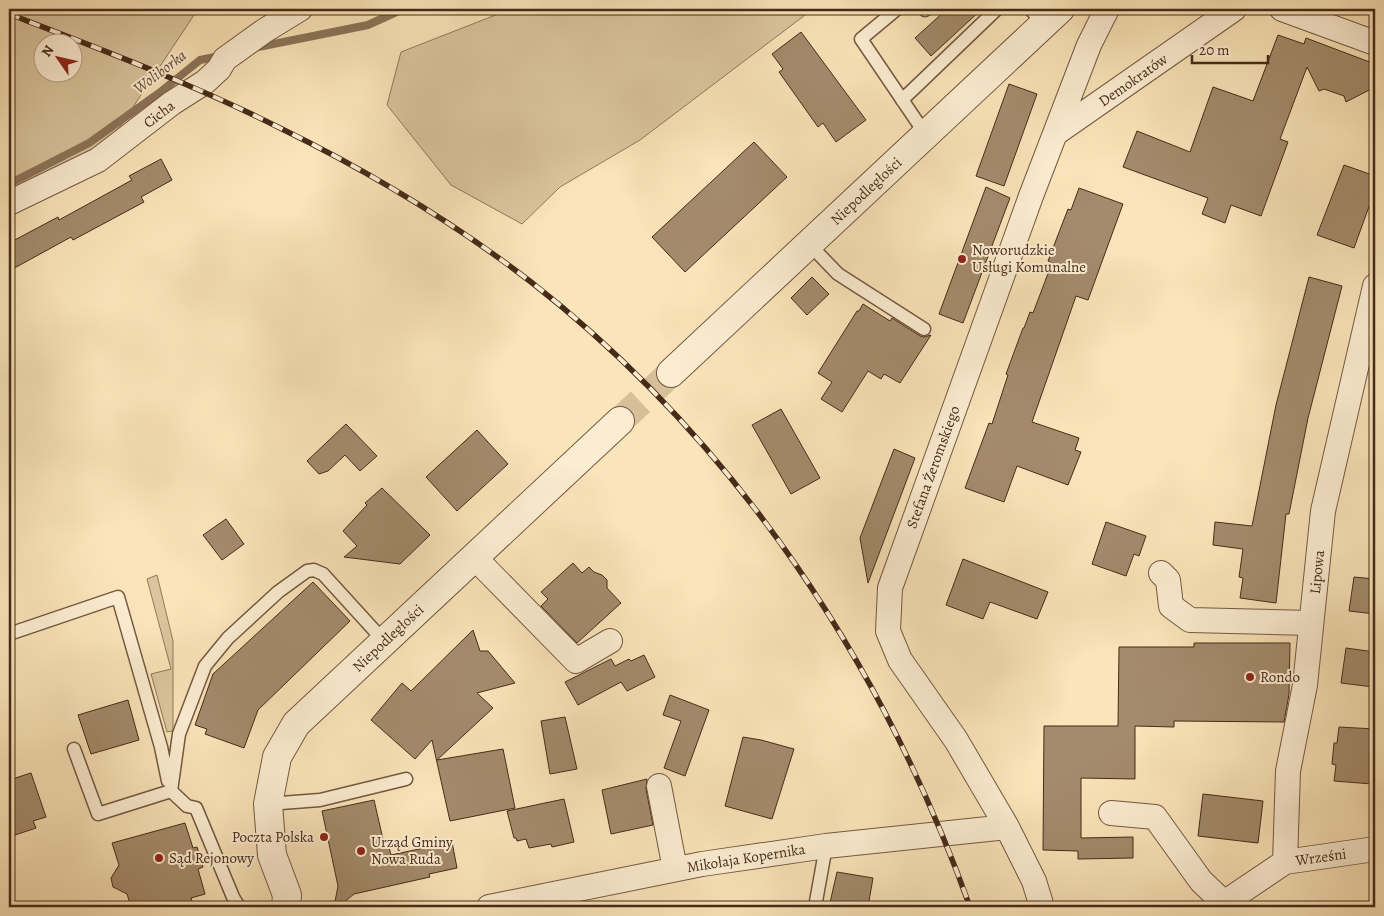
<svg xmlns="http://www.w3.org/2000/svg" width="1384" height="916" viewBox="0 0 1384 916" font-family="Alegreya,serif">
  <rect width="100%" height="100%" fill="#fae4b9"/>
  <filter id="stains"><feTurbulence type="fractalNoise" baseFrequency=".004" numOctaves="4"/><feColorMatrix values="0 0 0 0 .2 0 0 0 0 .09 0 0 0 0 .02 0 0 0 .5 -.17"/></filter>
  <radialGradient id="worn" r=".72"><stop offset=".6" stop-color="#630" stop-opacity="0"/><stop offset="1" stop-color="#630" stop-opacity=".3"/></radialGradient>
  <path fill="#dbc59e" stroke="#90785c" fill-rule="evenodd" d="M9 9H198L98 160 9 203ZM42 42H72V72H42Z
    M511 9H813L640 140 560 187 522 224 451 185 387 105 401 52Z
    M157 575 173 641V731L167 732 151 674 171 669 147 579Z"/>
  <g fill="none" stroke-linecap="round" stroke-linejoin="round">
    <path stroke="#8d7459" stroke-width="8" d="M253 48 368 25 403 9
      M9 184 89 143 159 93 200 60 220 56"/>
  </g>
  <path fill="#a48b6c" stroke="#462b19" d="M947 9H982L931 56 915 38Z
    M801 32 866 120 836 142 823 123 818 127 779 72 783 69 772 54Z
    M1278 35 1304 44 1306 38 1375 64V87L1346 102 1344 96 1324 89 1319 91 1307 67 1280 139 1288 142 1261 216 1231 205 1225 223 1202 214 1208 198 1123 167 1137 131 1190 152 1213 87 1253 101Z
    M1009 84 1037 94 1004 186 976 176Z
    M754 142 787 177 685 272 652 237Z
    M161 159 172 180 141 197 144 202 73 240 71 237 9 271V243L58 217 59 220 132 180 129 176Z
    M1344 165 1375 176V190L1354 248 1317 235Z
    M986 187 1010 198 963 323 939 314Z
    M1079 188 1123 204 1088 300 1076 296 1032 422 1079 438 1075 450 1081 452 1068 485 1017 466 1004 502 965 488 989 423 992 424 1008 375 1006 374 1023 328H1024L1030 312 1033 313 1052 263 1048 261 1068 209 1071 210Z
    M812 277 829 294 807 315 791 298Z
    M1309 277 1342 286 1308 418 1289 514H1286L1276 603 1240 598 1243 578 1239 577 1243 549 1213 545 1215 522 1252 526 1276 405Z
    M863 304 890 321 892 318 920 336 924 337 931 335 900 383 884 374 881 379 868 371 842 412 821 399 832 382 818 373 857 311H859Z
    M781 409 820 478 791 494 752 425Z
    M346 424 377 456 360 471 345 455 328 471 319 474 307 461Z
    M477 430 508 464 457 511 426 477Z
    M894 449 915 458 868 583 860 538Z
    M382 488 430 535 400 564 344 557 357 546 343 531 367 505 365 503Z
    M226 519 244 544 222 560 203 535Z
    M1106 522 1146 536 1139 556 1134 554 1126 576 1092 564Z
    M963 559 1048 592 1037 619 990 602 983 619 946 605Z
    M573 563 582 573 589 567 594 572 602 575 607 580V588L621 603 577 643 541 606 548 599 541 592Z
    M1354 577 1375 579V614L1349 611Z
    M313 582 350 621 258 710 244 748 205 734 207 729 195 725 213 674Z
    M473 630 480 651H488L515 683 477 693 493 708 437 760 503 749 515 808 450 821 432 740 415 759 371 720 402 683 411 691Z
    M1194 643H1290L1289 694 1284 722 1174 721V727L1135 726V779L1081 778V838L1133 837V858L1078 859V851L1043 850 1044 726H1118L1119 647H1194Z
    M1346 648 1375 652 1373 687 1341 683Z
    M644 655 655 677 627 691 621 682 578 705 565 682 611 659 615 666 629 659 631 661Z
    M670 695 709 710 685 776 664 768 681 721 663 715Z
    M128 700 139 740 91 754 78 715Z
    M565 717 577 769 550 774 541 721Z
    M1339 727 1375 729 1372 784 1334 781 1336 765 1332 764 1334 743H1337Z
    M743 737 761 740 794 749 772 819 725 806Z
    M31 773 46 817 33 821 36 828 15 835 13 828 9 829V780Z
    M647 779 646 789 653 825 611 834 602 790Z
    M1203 794 1263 801 1258 843 1198 836Z
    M564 799 574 842 552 847 551 844 529 848 526 839 517 841 516 838H514L507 811Z
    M374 800 385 848 389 847 391 855 452 842 457 868 429 874 430 877 354 894 338 907H334L338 886 322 811Z
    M185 823 193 848 197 847 203 867 198 869 205 894 191 898 193 904 180 907H131L127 894 113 887 111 878 119 865 112 843Z
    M837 872 873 878 868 907H829Z"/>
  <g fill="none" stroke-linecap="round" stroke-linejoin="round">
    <path stroke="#d6bf99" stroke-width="28" stroke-dasharray="28 14" stroke-linecap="butt" d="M620 421 671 373"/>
    <g stroke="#735941" stroke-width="15">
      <path id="service" d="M897 9 861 39 926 135
        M925 9V10
        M1030 9 1045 24
        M902 100 997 9
        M810 245 838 274 924 329
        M9 634 118 597 161 747 168 781
        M74 749 98 814 171 791 187 806 196 808 233 897 239 907
        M171 791 179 734 205 666 228 638 278 592 307 571 314 570 323 574 384 641
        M268 804 320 800 406 779
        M815 907 826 846"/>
    </g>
    <g stroke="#735941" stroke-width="26">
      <path id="minor" d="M1282 9 1375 43
        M1056 133 1234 9
        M9 203 98 160 172 103 205 82 219 69 225 59 264 31 300 9
        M475 558 576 661 610 641
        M1161 573 1168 580 1171 606 1190 620 1311 623
        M659 786 675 869
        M1111 813 1155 817 1201 881 1224 903
        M1285 862 1288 771 1305 685 1323 511 1375 286
        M489 907 702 864 826 846 1007 827
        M1042 907 1034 881 1007 827 956 740 900 660 888 631 890 588 1031 196 1089 45 1107 9
        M1222 907 1224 903 1285 862 1375 849"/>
    </g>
    <g stroke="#735941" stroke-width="30">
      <path id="tertiary" d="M671 373 1060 9
        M286 907 287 895 272 855 268 804 277 757 296 724 620 421"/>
    </g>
    <use href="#service" stroke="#fcedd2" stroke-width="12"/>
    <use href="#minor" stroke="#fcedd2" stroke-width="24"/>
    <use href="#tertiary" stroke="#fcedd2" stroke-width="28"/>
    <g stroke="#462b19" stroke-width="5.5">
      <path id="rail" d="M9 14C100 49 193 84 280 128 368 171 453 222 531 282 736 442 883 664 970 907"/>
    </g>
    <use href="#rail" stroke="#fcedd2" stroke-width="4" stroke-dasharray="11" stroke-linecap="butt"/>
  </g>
  <g fill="#8f2418" stroke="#fcedd2" stroke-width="2">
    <circle cx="962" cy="259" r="5"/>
    <circle cx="1250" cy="677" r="5"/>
    <circle cx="324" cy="837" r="5"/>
    <circle cx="361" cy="851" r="5"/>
    <circle cx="159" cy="858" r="5"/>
  </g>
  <g text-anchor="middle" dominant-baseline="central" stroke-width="4" stroke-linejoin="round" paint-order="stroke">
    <g font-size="15" fill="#462b19" stroke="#fcedd2">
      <text transform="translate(1133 80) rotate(-35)">Demokratów</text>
      <text transform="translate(159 114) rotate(-37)">Cicha</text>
      <text transform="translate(866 191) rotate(-43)">Niepodległości</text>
      <text transform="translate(933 467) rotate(-70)">Stefana Żeromskiego</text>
      <text transform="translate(1317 572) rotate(-84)">Lipowa</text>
      <text transform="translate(388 638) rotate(-43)">Niepodległości</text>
      <text transform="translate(1321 857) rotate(-8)">Wrześni</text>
      <text transform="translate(746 858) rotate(-9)">Mikołaja Kopernika</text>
    </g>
    <g font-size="15" fill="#462b19" stroke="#fcedd2" text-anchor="start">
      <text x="972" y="250">Noworudzkie<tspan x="972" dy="17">Usługi Komunalne</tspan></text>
      <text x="1260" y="677">Rondo</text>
      <text x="314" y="837" text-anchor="end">Poczta Polska</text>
      <text x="371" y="842">Urząd Gminy<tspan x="371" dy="17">Nowa Ruda</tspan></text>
      <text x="169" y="858">Sąd Rejonowy</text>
    </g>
    <g font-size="16" font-style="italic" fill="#644a34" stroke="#fcedd2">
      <text transform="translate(160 72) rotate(-37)">Woliborka</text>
    </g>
  </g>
  <rect width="1384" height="916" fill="none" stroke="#fae4b9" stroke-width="30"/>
  <rect x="10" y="10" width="1364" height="896" fill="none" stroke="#462b19" stroke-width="2.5"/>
  <rect x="15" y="15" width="1354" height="886" fill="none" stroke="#462b19"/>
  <g transform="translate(58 58) rotate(304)"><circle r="24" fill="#fcedd2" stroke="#b39f88"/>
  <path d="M0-4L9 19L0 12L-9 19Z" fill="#8f2418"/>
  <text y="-8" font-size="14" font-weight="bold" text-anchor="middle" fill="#462b19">N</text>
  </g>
  <path d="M1192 55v8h76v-8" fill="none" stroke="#462b19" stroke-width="2.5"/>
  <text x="1199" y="55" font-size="15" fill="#462b19" stroke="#fcedd2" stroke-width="4" paint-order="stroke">20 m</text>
  <rect width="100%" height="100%" filter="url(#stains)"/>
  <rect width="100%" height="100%" fill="url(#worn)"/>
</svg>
